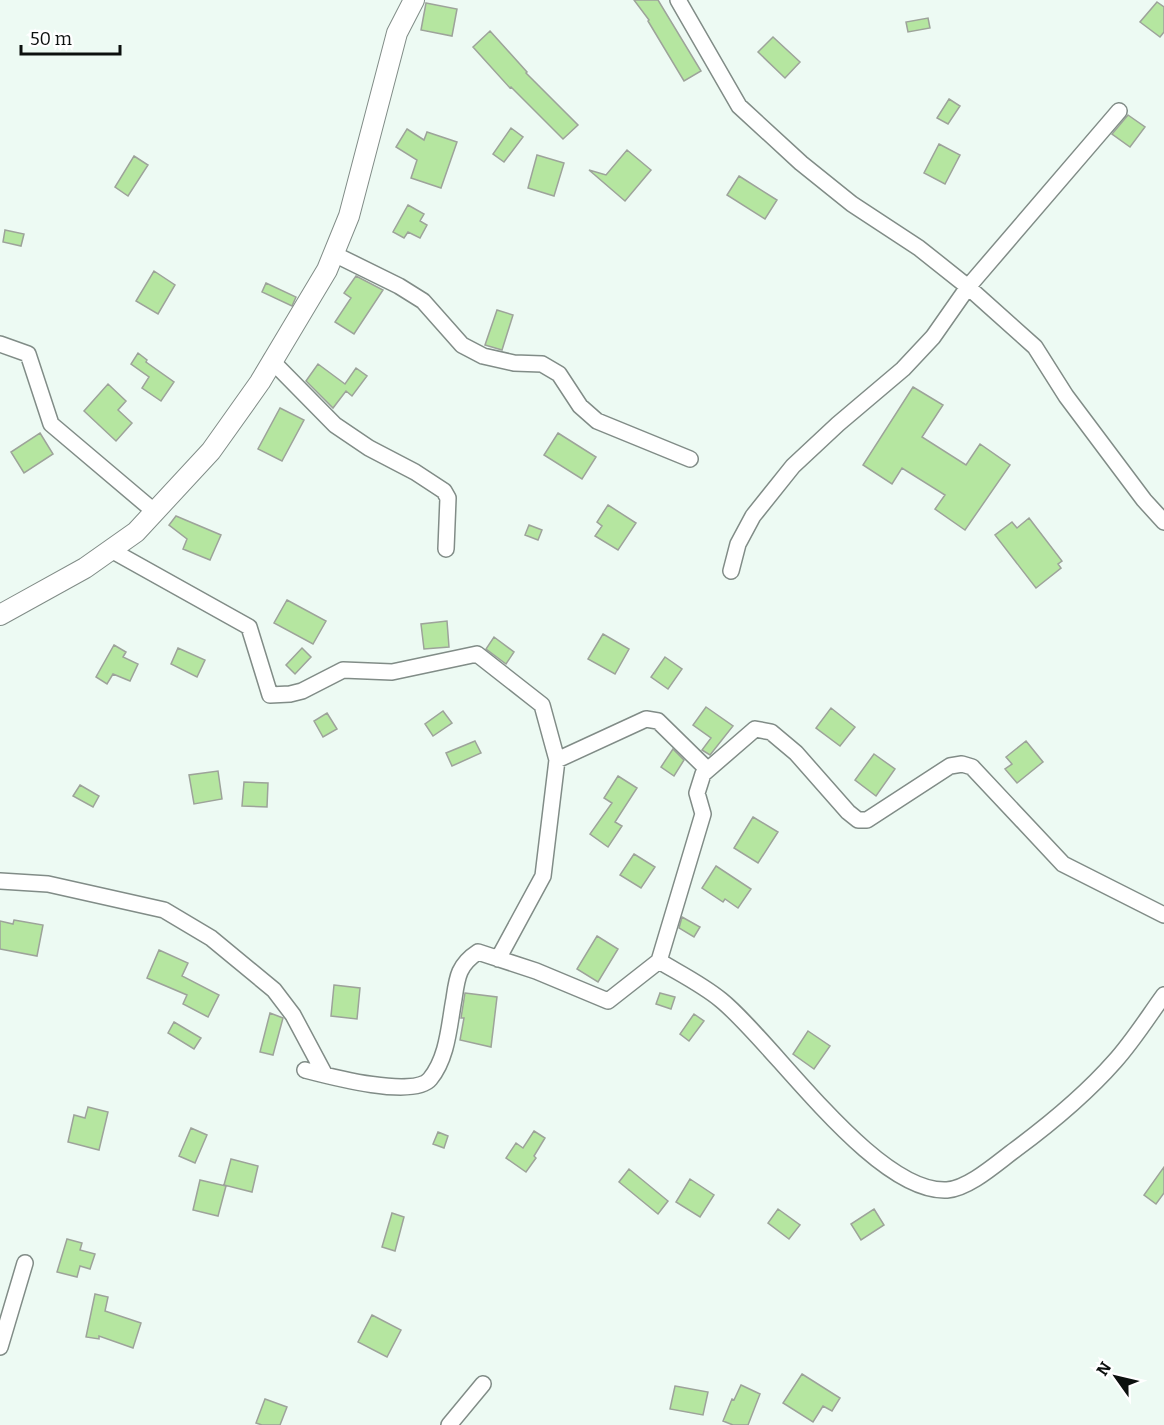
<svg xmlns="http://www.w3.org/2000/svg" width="1164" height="1425" viewBox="0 0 1164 1425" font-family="Bitter,serif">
  <rect width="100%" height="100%" fill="#edfaf3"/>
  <path fill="#b5e6a0" stroke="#9da39a" stroke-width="1.5" d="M634 0H658L701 71 684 81 648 21 649 20Z
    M1157 2 1164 7V32L1160 37 1140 22Z
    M426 3 457 9 452 36 421 30Z
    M928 18 930 28 908 32 906 22Z
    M490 31 527 72 526 73 578 125 563 139 511 87 510 88 473 47Z
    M773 37 800 62 785 78 758 52Z
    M949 99 960 106 948 124 937 118Z
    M1128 115 1145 127 1130 147 1112 134Z
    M511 128 523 137 504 162 493 154Z
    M407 129 424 140 427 132 457 142 441 188 411 178 417 160 396 147Z
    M939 144 960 155 945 184 924 173Z
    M627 150 651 170 625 201 589 170 606 175Z
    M537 155 564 163 554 196 528 188Z
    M134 156 148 165 128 196 115 187Z
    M739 176 777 200 765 219 727 195Z
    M408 205 424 214 420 221 427 225 420 238 408 232 404 238 393 232Z
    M5 230 24 234 21 246 3 242Z
    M154 271 175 285 158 314 136 301Z
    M356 276 383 290 354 334 335 322 351 298 344 293Z
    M266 283 296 297 292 306 262 292Z
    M497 310 513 315 502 350 485 345Z
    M138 353 147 360 146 362 174 382 161 401 142 388 149 377 131 364Z
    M318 364 345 384 356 368 367 376 352 396 346 391 333 408 306 381Z
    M108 384 126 401 118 410 132 423 116 441 84 411Z
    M913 387 943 405 922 437 966 465 980 444 1010 465 965 530 935 509 945 495 902 468 892 484 863 465Z
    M280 408 304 420 282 461 258 449Z
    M40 433 53 454 24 473 11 452Z
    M558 433 596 457 582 479 544 455Z
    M608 505 636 523 618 550 595 536 602 526 597 522Z
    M176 516 221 535 210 560 183 549 187 539 169 525Z
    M1029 518 1062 561 1058 564 1061 568 1036 588 995 535 1012 522 1017 528Z
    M529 525 542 530 538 540 525 535Z
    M287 600 326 621 313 644 274 623Z
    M447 621 449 647 424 649 421 624Z
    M603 634 629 649 615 674 588 659Z
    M494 637 514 652 506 664 486 649Z
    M114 645 126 652 123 657 138 664 130 681 113 674 107 684 96 677Z
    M178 648 205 660 197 677 171 664Z
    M302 648 311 657 295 674 286 665Z
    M665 657 682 669 668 689 651 677Z
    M706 707 733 726 710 755 702 750 711 738 693 725Z
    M831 708 855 727 840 746 816 728Z
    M443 711 452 723 433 736 425 724Z
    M327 713 337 729 323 737 314 721Z
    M475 741 481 753 452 766 446 753Z
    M1026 741 1043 762 1017 783 1005 769 1012 764 1006 757Z
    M673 749 684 760 674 776 661 767Z
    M874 754 895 769 876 796 855 780Z
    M218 771 222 799 194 804 189 775Z
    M618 776 637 788 615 822 622 826 608 847 590 834 612 803 604 798Z
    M244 782 268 783 267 807 242 806Z
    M80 785 99 796 93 807 73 796Z
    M753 817 778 832 758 863 734 848Z
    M634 854 655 867 641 888 620 875Z
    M716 866 751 889 738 908 725 899 723 902 702 888Z
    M682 917 700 927 694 937 679 928Z
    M14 920 43 925 37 956 0 949V921L13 924Z
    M597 936 618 949 598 982 577 969Z
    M159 950 188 963 182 976 219 995 208 1017 183 1004 187 995 147 978Z
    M334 985 360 988 357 1019 331 1016Z
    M465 993 497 997 491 1047 460 1040 464 1018H461Z
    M660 993 675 997 671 1009 656 1004Z
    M270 1013 283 1018 273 1055 260 1052Z
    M694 1014 704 1021 689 1041 680 1034Z
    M174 1022 201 1038 194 1049 168 1033Z
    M808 1031 830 1046 814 1069 793 1054Z
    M88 1107 108 1112 99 1150 68 1142 74 1115 85 1118Z
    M191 1128 207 1135 195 1163 179 1156Z
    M534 1131 545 1138 534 1156 536 1158 526 1172 506 1158 516 1143 523 1148Z
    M438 1132 448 1136 444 1148 433 1144Z
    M231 1159 258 1166 252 1192 224 1185Z
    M1164 1167V1193L1156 1204 1144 1195Z
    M629 1169 668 1201 658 1214 619 1182Z
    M690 1179 714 1195 700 1217 676 1202Z
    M200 1180 226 1186 218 1216 193 1210Z
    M778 1209 800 1225 789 1239 768 1223Z
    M874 1209 884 1225 861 1240 851 1224Z
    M392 1213 404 1217 395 1251 382 1247Z
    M67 1239 82 1243 80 1250 95 1254 90 1269 80 1266 77 1277 57 1272Z
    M95 1294 108 1297 105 1311 141 1323 133 1348 99 1336V1339L86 1337Z
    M372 1315 401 1330 387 1357 358 1342Z
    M802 1374 840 1398 832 1411 823 1406 813 1422 783 1403Z
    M741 1385 760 1394 748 1425H733L723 1421 732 1399 734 1400Z
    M675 1386 708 1392 703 1415 670 1409Z
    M265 1399 287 1407 280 1425H262L256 1423Z"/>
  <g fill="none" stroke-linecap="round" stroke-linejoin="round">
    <g stroke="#818c87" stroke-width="18">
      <path id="minor" d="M678 0 739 106 801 163 852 204 919 248 968 287 1035 347 1066 396 1144 500 1164 522
        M334 254 399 286 423 301 462 345 483 356 514 363 542 364 559 374 580 406 597 421 690 459
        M0 344 28 354 51 424 155 512
        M271 360 335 425 369 448 415 472 444 491 448 498 446 549
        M111 550 249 627 270 695 290 694 302 691 343 670 392 672 477 654 542 705 557 760 543 876 498 959
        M731 571 738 544 753 516 793 466 838 424 903 369 933 337 968 287 1119 111
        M557 760 646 719 658 721 707 769
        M0 881 48 884 164 910 211 938 274 990 293 1015 325 1075
        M659 961C679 973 703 985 721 1000 774 1043 875 1194 947 1190 970 1188 998 1162 1016 1149 1051 1123 1086 1094 1115 1061 1133 1041 1148 1017 1164 995
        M305 1070C328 1076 414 1099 430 1079 448 1057 449 1025 454 999 457 978 458 965 478 952L536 971 608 1001 659 961 703 814 697 793 703 774 755 729 771 732 796 753 848 812 858 820H867L950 766 962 764 972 767 1063 864 1164 915
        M0 1347 25 1263
        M449 1425 483 1384"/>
    </g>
    <g stroke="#818c87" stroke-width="22">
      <path id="tertiary" d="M0 615 85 568 136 532 211 451 260 382 327 270 349 216 397 33 414 0"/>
    </g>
    <use href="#minor" stroke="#fff" stroke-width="15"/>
    <use href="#tertiary" stroke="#fff" stroke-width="20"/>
  </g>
  <g transform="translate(1116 1377) rotate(304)" stroke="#ffffff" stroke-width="4.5" paint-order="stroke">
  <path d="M0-4.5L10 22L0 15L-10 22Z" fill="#0c100e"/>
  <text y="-9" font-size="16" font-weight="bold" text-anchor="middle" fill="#0c100e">N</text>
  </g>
  <path d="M21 45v9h99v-9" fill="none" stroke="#0c100e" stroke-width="3"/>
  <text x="30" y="45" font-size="18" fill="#0c100e" stroke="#ffffff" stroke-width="4.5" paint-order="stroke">50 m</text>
</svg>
